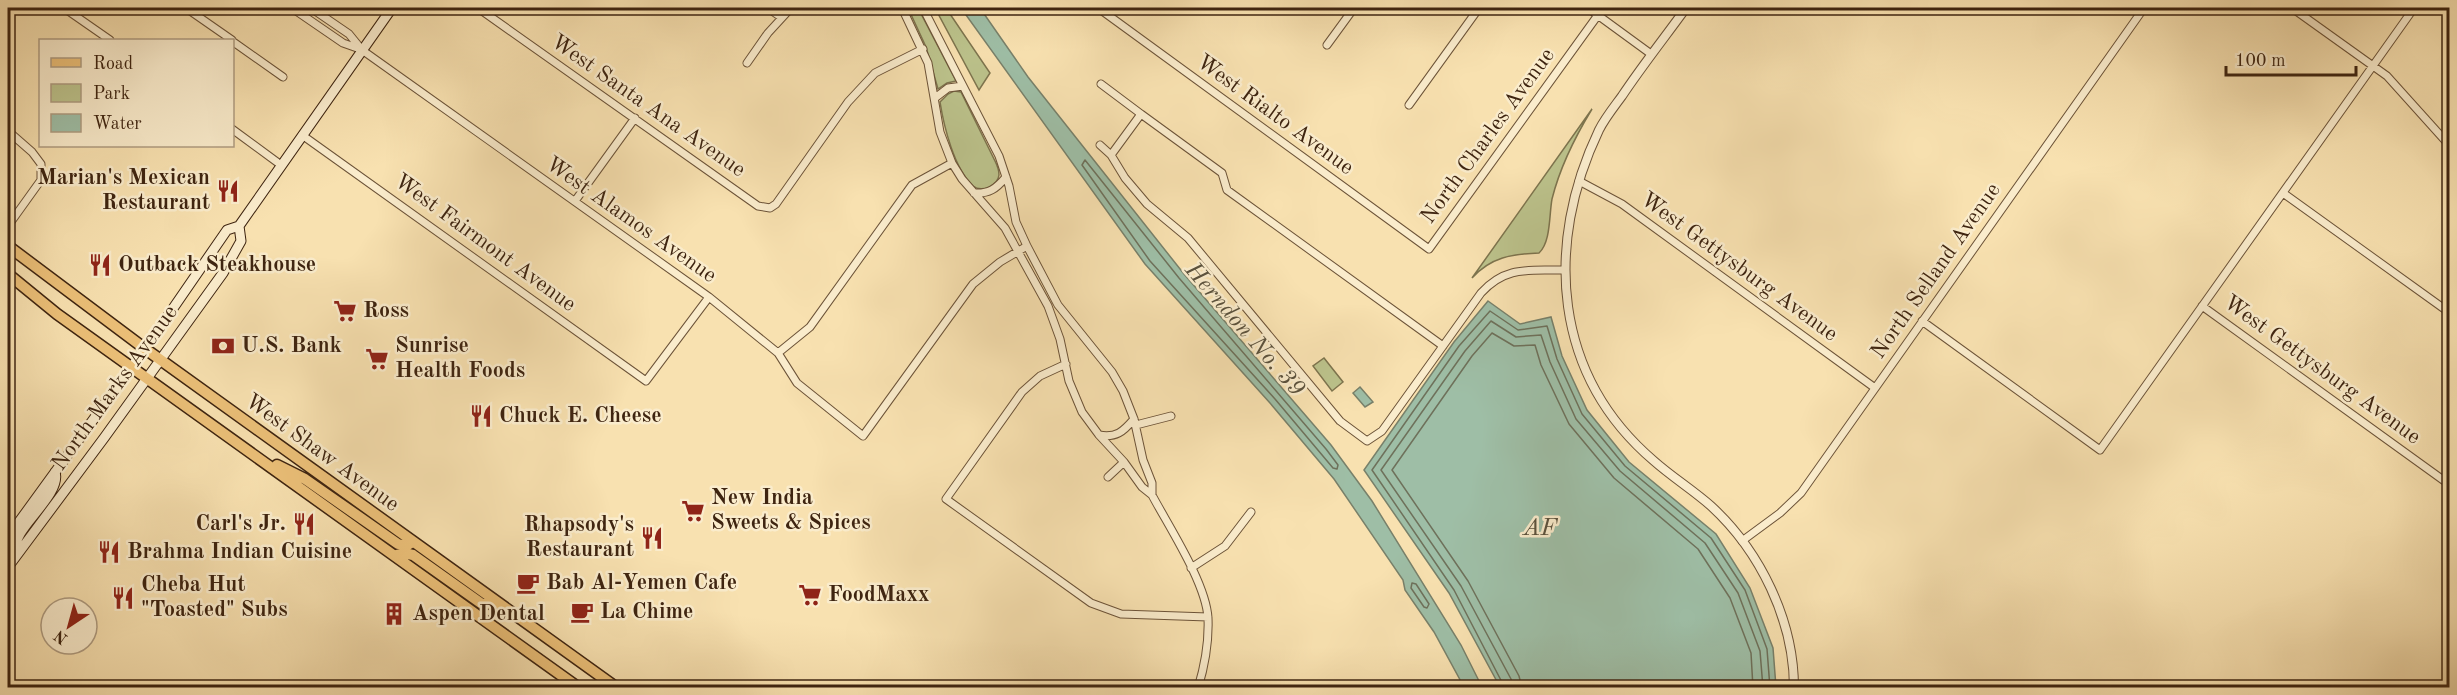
<svg xmlns="http://www.w3.org/2000/svg" width="2457" height="695" viewBox="0 0 2457 695" font-family="'Old Standard TT',serif">
  <rect width="100%" height="100%" fill="#f8e1b0"/>
  <filter id="stains"><feTurbulence type="fractalNoise" baseFrequency=".00333" numOctaves="4"/><feColorMatrix values="0 0 0 0 .2 0 0 0 0 .09 0 0 0 0 .02 0 0 0 .5 -.17"/></filter>
  <radialGradient id="worn" r=".72"><stop offset=".6" stop-color="#630" stop-opacity="0"/><stop offset="1" stop-color="#630" stop-opacity=".3"/></radialGradient>
  <path fill="#bcc38c" stroke="#7d744e" stroke-width="1.5" d="M908 8H918L956 81 947 83 938 89 926 47Z
    M935 8H946L990 73 979 90Z
    M954 91 961 92 995 161C997 165 999 170 999 175 998 185 982 193 973 186 954 168 944 127 940 102L948 94Z
    M1592 109C1575 137 1560 167 1552 199 1549 215 1551 242 1539 253 1512 254 1491 257 1472 278Z
    M1324 358 1343 382 1332 391 1313 366Z"/>
  <path fill="#9ebea6" stroke="#78806a" stroke-width="1.5" d="M961 8H980L1028 77 1184 274 1331 445 1372 501 1461 645 1482 687H1464L1434 632 1405 590 1403 580 1334 479 1270 403 1145 264Z
    M1488 301 1520 324 1551 317 1562 356 1587 410 1629 462 1716 534 1750 588 1773 648 1776 687H1500L1449 593 1364 470 1454 342Z
    M1360 387 1373 402 1365 407 1353 393Z"/>
  <g fill="none" stroke-linecap="round" stroke-linejoin="round">
    <path stroke="#6e715b" stroke-width="1.5" d="M1085 160 1179 278 1326 449 1338 465 1337 469 1333 468 1275 399 1150 261 1082 165Z
      M1412 583 1416 584 1429 604 1427 608 1424 607 1411 588Z
      M1505 688 1454 590 1372 470 1459 346 1490 311 1518 330 1547 326 1557 359 1582 414 1625 466 1711 538 1745 590 1767 649 1770 688
      M1513 688 1511 679 1461 586 1381 470 1465 351 1491 321 1516 337 1541 335 1550 362 1576 419 1620 471 1705 543 1738 593 1760 651 1763 688
      M1522 688 1519 676 1468 581 1392 470 1472 356 1492 333 1514 346 1535 345 1541 365 1569 424 1614 478 1698 549 1730 598 1751 653 1753 688"/>
    <g stroke="#6c5338" stroke-width="9">
      <path id="minor" d="M64 8 110 40
        M186 8 232 40
        M292 8 343 43 360 49
        M311 8 349 34 362 50 709 297 778 353 797 383 863 436 973 284 1000 262 1027 246
        M478 8 758 206 770 208 776 204 848 102 875 73 923 49
        M768 8 781 17
        M902 8 928 63 940 132 952 163 962 179 1005 228 1048 306 1060 339 1069 381 1082 412 1099 435 1124 462 1142 487 1152 495C1169 527 1206 583 1208 618 1209 642 1205 665 1198 688
        M923 8 999 156 1009 186 1016 222 1027 246 1058 305 1112 372 1123 391 1134 419 1143 460 1152 483V495
        M1102 8 1101 10 1429 249 1598 15
        M1588 8 1651 54
        M2292 8 2387 76 2450 146
        M232 41 283 77
        M1327 45 1354 8
        M747 63 768 33 791 8
        M1101 84 1141 114
        M935 98 948 88 963 86
        M1409 105 1479 8
        M232 129 281 165
        M8 131 32 152 41 164V180L8 226
        M302 135 646 381 709 297
        M1100 145 1111 155 1125 178 1147 204 1188 238 1340 421 1367 441 1382 431 1481 293C1506 265 1530 271 1564 270
        M1111 155 1141 114 1222 173 1227 190 1443 346
        M1579 181 1622 204 1875 388
        M974 193C989 194 996 189 1006 177
        M2283 193 2450 313
        M575 201 635 118
        M2202 306 2450 485
        M1922 321 2100 450 2414 8
        M778 353 810 327 912 185 952 163
        M1066 364 1040 376 1022 392 946 499 1091 603 1121 614 1208 617
        M1136 425 1171 416
        M1099 435C1116 438 1123 432 1134 419
        M1108 477 1124 462
        M1742 541 1780 513 1801 493 2144 8
        M1191 568 1225 546 1251 512"/>
    </g>
    <g stroke="#6c5338" stroke-width="10">
      <path id="tertiary" d="M1686 8C1665 37 1642 66 1622 96 1614 107 1605 118 1599 130 1544 245 1553 375 1654 461 1672 477 1693 490 1711 506 1760 551 1794 620 1794 688"/>
    </g>
    <g stroke="#3e2410" stroke-width="11">
      <path id="secondary" d="M8 537 154 336 227 230 239 226 392 8
        M11 556C14 549 16 541 20 534 29 517 61 490 55 472
        M8 567 104 438 223 273 241 241 239 226"/>
    </g>
    <g stroke="#3e2410" stroke-width="13">
      <path id="primary" d="M8 246 144 348 617 688
        M8 274 57 314 579 688
        M277 465 305 479 398 544 406 546 413 542
        M396 555 404 553 413 555 482 604 497 603"/>
    </g>
    <use href="#minor" stroke="#faeccc" stroke-width="7"/>
    <use href="#tertiary" stroke="#faeccc" stroke-width="8"/>
    <use href="#secondary" stroke="#faeccc" stroke-width="9"/>
    <use href="#primary" stroke="#ecc078" stroke-width="10"/>
  </g>
  <defs>
    <g id="restaurant-bare" transform="scale(1.8)"><path d="M-5-6h1v4h1v-4h1v4h1v-4h1v5L-1.5 .5V6h-2V.5L-5-1ZM5-6V6H3V1.5H1.5Q1.5-4 5-6Z" fill="#8f2418" stroke="#faeccc" stroke-width="2.5" paint-order="stroke"/></g>
    <g id="supermarket-bare" transform="scale(1.8)"><path d="M-6-5.5h2.5l.6 2H6L4.5 2H-2.5L-4.4-4H-6ZM-1.5 3.2a1.3 1.3 0 1 0 .1 0ZM3 3.2a1.3 1.3 0 1 0 .1 0Z" fill="#8f2418" stroke="#faeccc" stroke-width="2.5" paint-order="stroke"/></g>
    <g id="bank-bare" transform="scale(1.8)"><path d="M-6-4H6V4H-6ZM0-2.3a2.3 2.3 0 1 0 0 4.6a2.3 2.3 0 1 0 0-4.6Z" fill="#8f2418" stroke="#faeccc" stroke-width="2.5" paint-order="stroke"/></g>
    <g id="cafe-bare" transform="scale(1.8)"><path d="M-5.5-4.5H6V0H3Q3 3.5 0 3.5H-2.5Q-5.5 3.5-5.5 0ZM3-3.2v2h1.7v-2ZM-6 4.5H4V6H-6Z" fill="#8f2418" stroke="#faeccc" stroke-width="2.5" paint-order="stroke"/></g>
    <g id="building-bare" transform="scale(1.8)"><path d="M-4-6H4V6H1V3H-1V6H-4ZM-2.5-4.3h1.7v1.8h-1.7ZM.8-4.3h1.7v1.8H.8ZM-2.5-1h1.7V.8h-1.7ZM.8-1h1.7V.8H.8Z" fill="#8f2418" stroke="#faeccc" stroke-width="2.5" paint-order="stroke"/></g>
  </defs>
  <g fill-rule="evenodd">
    <use href="#restaurant-bare" x="228" y="191"/>
    <use href="#restaurant-bare" x="100" y="265"/>
    <use href="#supermarket-bare" x="345" y="311"/>
    <use href="#bank-bare" x="223" y="346"/>
    <use href="#supermarket-bare" x="377" y="359"/>
    <use href="#restaurant-bare" x="481" y="416"/>
    <use href="#supermarket-bare" x="693" y="511"/>
    <use href="#restaurant-bare" x="304" y="524"/>
    <use href="#restaurant-bare" x="652" y="538"/>
    <use href="#restaurant-bare" x="109" y="552"/>
    <use href="#cafe-bare" x="528" y="583"/>
    <use href="#supermarket-bare" x="810" y="595"/>
    <use href="#restaurant-bare" x="123" y="598"/>
    <use href="#cafe-bare" x="582" y="612"/>
    <use href="#building-bare" x="394" y="614"/>
  </g>
  <g text-anchor="middle" dominant-baseline="central" stroke-width="5" stroke-linejoin="round" paint-order="stroke">
    <g font-size="22" fill="#3e2410" stroke="#faeccc">
      <text transform="translate(648 106) rotate(35)">West Santa Ana Avenue</text>
      <text transform="translate(1275 115) rotate(36)">West Rialto Avenue</text>
      <text transform="translate(1488 136) rotate(-54)">North Charles Avenue</text>
      <text transform="translate(631 220) rotate(35)">West Alamos Avenue</text>
      <text transform="translate(485 243) rotate(36)">West Fairmont Avenue</text>
      <text transform="translate(1739 267) rotate(36)">West Gettysburg Avenue</text>
      <text transform="translate(1936 271) rotate(-55)">North Selland Avenue</text>
      <text transform="translate(2322 370) rotate(36)">West Gettysburg Avenue</text>
      <text transform="translate(115 388) rotate(-54)">North Marks Avenue</text>
      <text transform="translate(322 453) rotate(36)">West Shaw Avenue</text>
    </g>
    <g font-size="22" font-weight="bold" fill="#3e2410" stroke="#faeccc" text-anchor="start">
      <text x="210" y="178" text-anchor="end">Marian's Mexican<tspan x="210" dy="25">Restaurant</tspan></text>
      <text x="118" y="265">Outback Steakhouse</text>
      <text x="363" y="311">Ross</text>
      <text x="241" y="346">U.S. Bank</text>
      <text x="395" y="346">Sunrise<tspan x="395" dy="25">Health Foods</tspan></text>
      <text x="499" y="416">Chuck E. Cheese</text>
      <text x="711" y="498">New India<tspan x="711" dy="25">Sweets &amp; Spices</tspan></text>
      <text x="286" y="524" text-anchor="end">Carl's Jr.</text>
      <text x="634" y="525" text-anchor="end">Rhapsody's<tspan x="634" dy="25">Restaurant</tspan></text>
      <text x="127" y="552">Brahma Indian Cuisine</text>
      <text x="546" y="583">Bab Al-Yemen Cafe</text>
      <text x="141" y="585">Cheba Hut<tspan x="141" dy="25">"Toasted" Subs</tspan></text>
      <text x="828" y="595">FoodMaxx</text>
      <text x="600" y="612">La Chime</text>
      <text x="412" y="614">Aspen Dental</text>
    </g>
    <g font-size="24" font-style="italic" fill="#5b523d" stroke="#faeccc">
      <text transform="translate(1244 330) rotate(49)">Herndon No. 39</text>
      <text x="1540" y="529">AF</text>
    </g>
  </g>
  <rect width="2457" height="695" fill="none" stroke="#f8e1b0" stroke-width="30"/>
  <rect x="9" y="9" width="2439" height="677" fill="none" stroke="#3e2410" stroke-width="3"/>
  <rect x="15" y="15" width="2427" height="665" fill="none" stroke="#3e2410" stroke-width="1.5"/>
  <rect x="39" y="39" width="195" height="108" fill="#faeccc" stroke="#af9c81" stroke-width="1.5"/>
  <rect x="51" y="58" width="30" height="9" fill="#ecc078" stroke="#af9c81" stroke-width="1.5"/>
  <text x="93" y="69" font-size="18" fill="#3e2410">Road</text>
  <rect x="51" y="84" width="30" height="18" fill="#bcc38c" stroke="#af9c81" stroke-width="1.5"/>
  <text x="93" y="99" font-size="18" fill="#3e2410">Park</text>
  <rect x="51" y="114" width="30" height="18" fill="#9ebea6" stroke="#af9c81" stroke-width="1.5"/>
  <text x="93" y="129" font-size="18" fill="#3e2410">Water</text>
  <g transform="translate(69 626) rotate(216)"><circle r="28" fill="#faeccc" stroke="#af9c81" stroke-width="1.5"/>
  <path d="M0-4.5L10 22L0 15L-10 22Z" fill="#8f2418"/>
  <text y="-9" font-size="16" font-weight="bold" text-anchor="middle" fill="#3e2410">N</text>
  </g>
  <path d="M2226 66v9h130v-9" fill="none" stroke="#3e2410" stroke-width="3"/>
  <text x="2235" y="66" font-size="18" fill="#3e2410" stroke="#faeccc" stroke-width="4.5" paint-order="stroke">100 m</text>
  <rect width="100%" height="100%" filter="url(#stains)"/>
  <rect width="100%" height="100%" fill="url(#worn)"/>
</svg>
